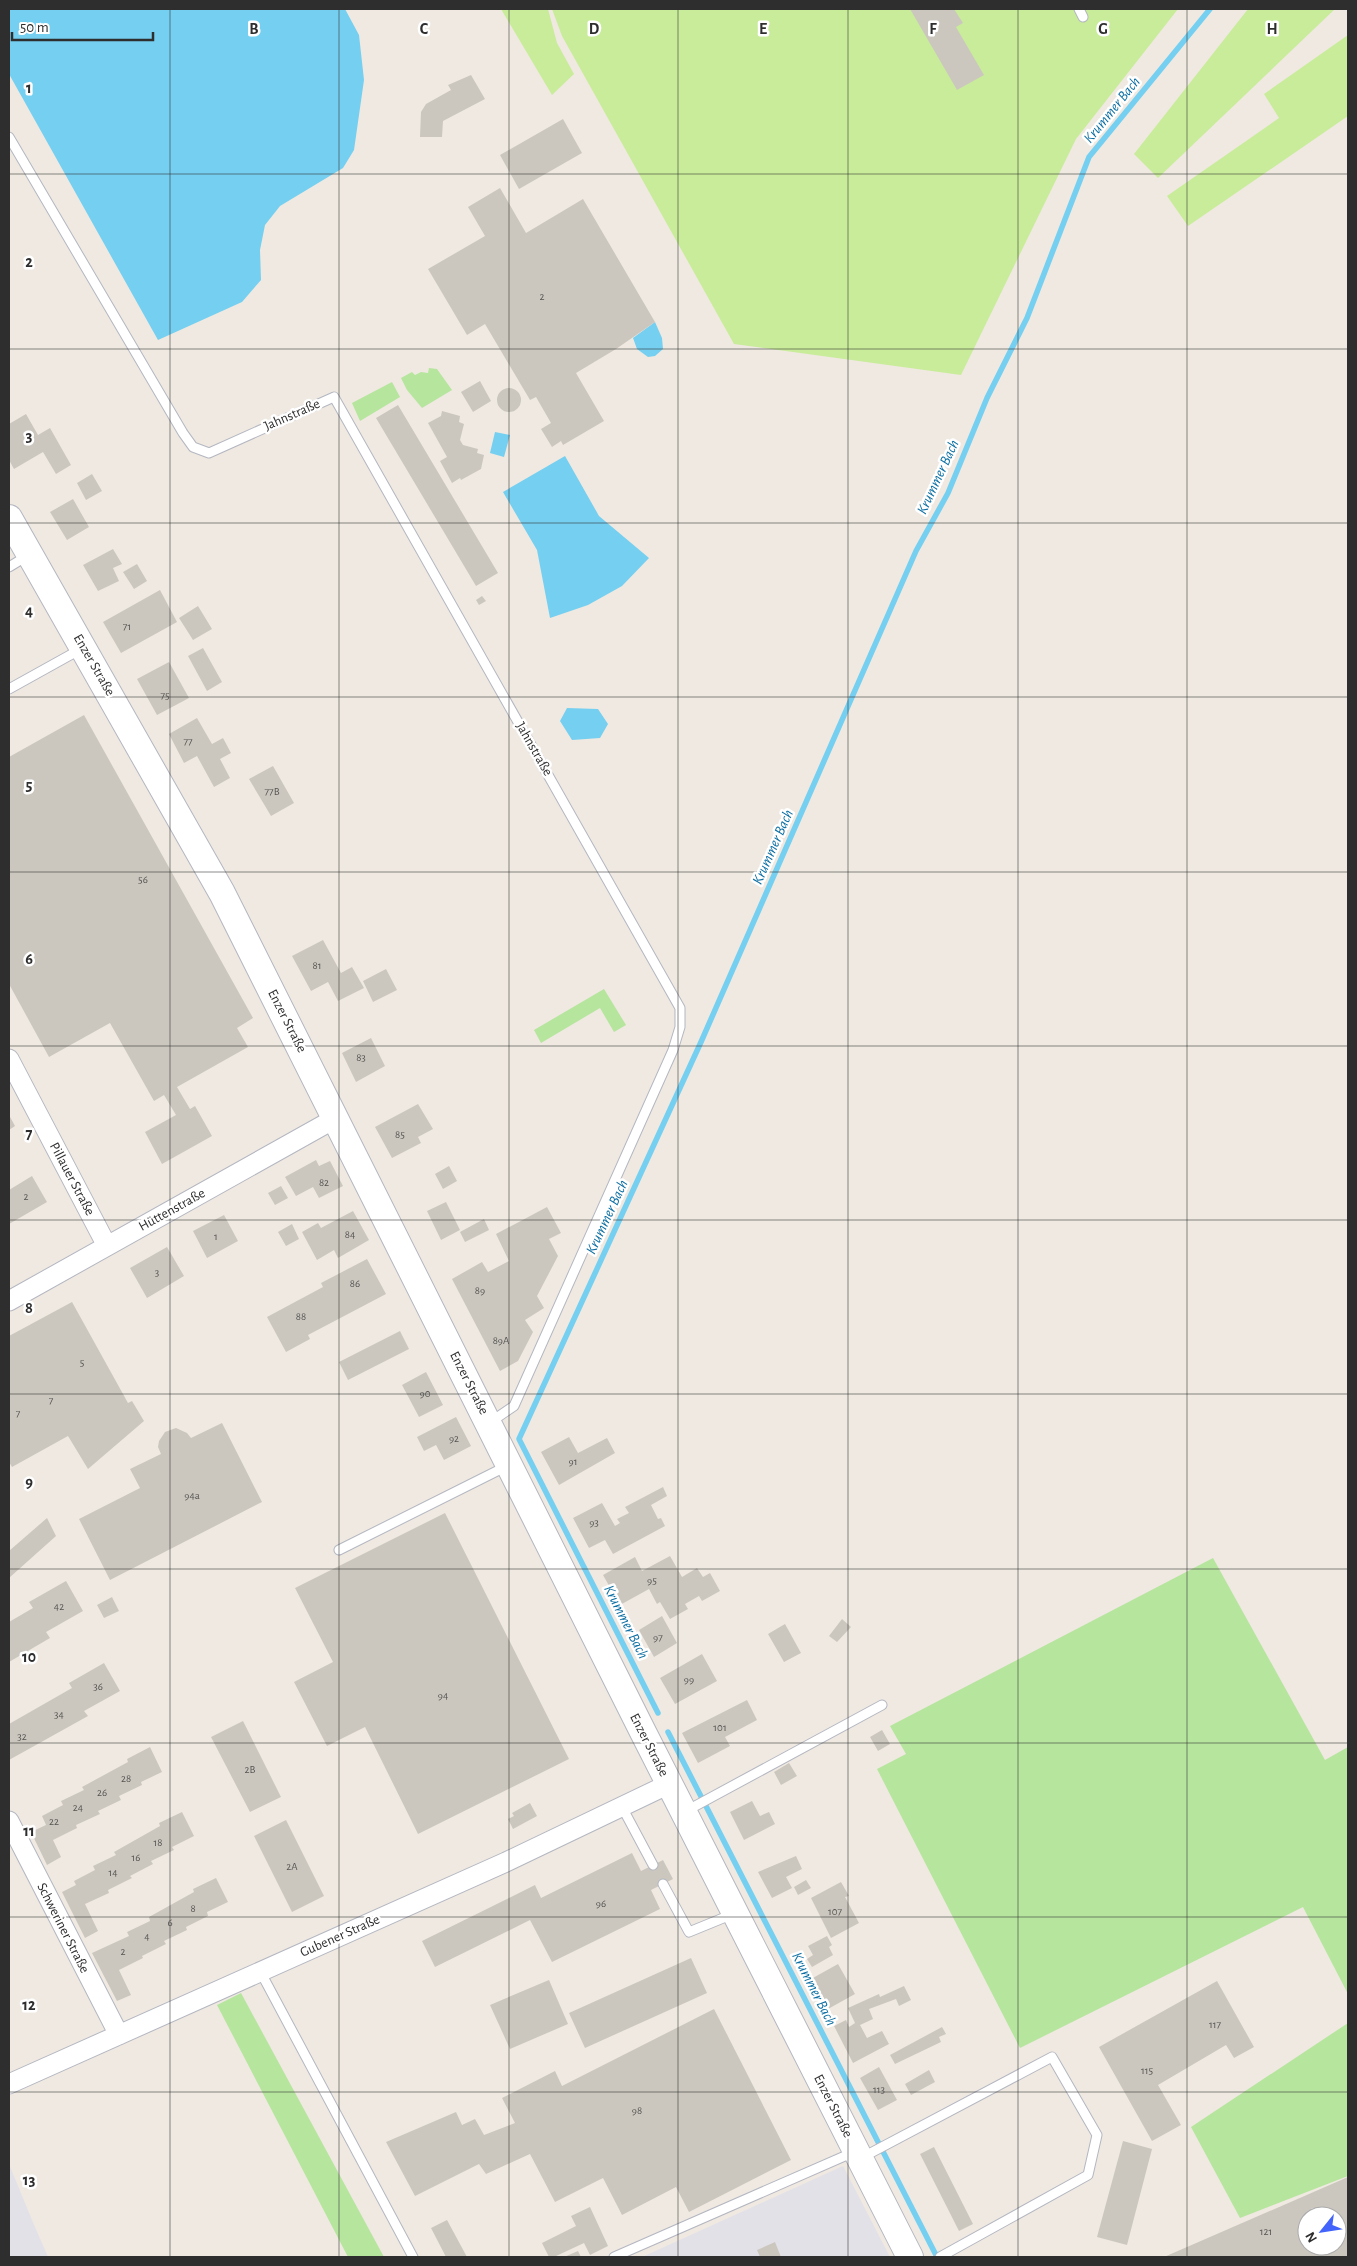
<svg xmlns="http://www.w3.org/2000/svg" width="1357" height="2266" viewBox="0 0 1357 2266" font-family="'Alegreya Sans',sans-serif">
  <rect width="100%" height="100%" fill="#efe9e1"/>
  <path fill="#e3e1e8" d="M9 2164 32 2220 48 2257H9Z
    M843 2166 890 2257H642Z"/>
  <path fill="#b6e59e" d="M429 368 437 369 452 390 422 408 407 390 401 378 412 372 415 375 421 372 428 373Z
    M392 382 400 397 360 421 352 403Z
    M604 989 626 1025 614 1032 600 1008 541 1043 534 1030Z
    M1213 1558 1325 1760 1348 1747V1994L1303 1907 1020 2048 877 1769 906 1754 890 1726Z
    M241 1993 384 2257H348L217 2005Z
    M1348 2023V2176L1240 2218 1191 2127Z"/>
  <path fill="#c9ec9a" d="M501 9H548L557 43 574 74 552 95Z
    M552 9H1178L1076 139 961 375 734 344 562 36Z
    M1248 9H1335L1158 178 1134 154Z
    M1348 35V116L1188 226 1167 196 1279 118 1264 94Z"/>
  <path fill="#75cff0" d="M9 9H345L359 35 364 80 354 150 343 168 280 206 265 225 260 250 261 280 242 302 158 340 9 74Z
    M655 322 662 338 663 349 655 356 648 357 637 349 633 338Z
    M495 432 510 435 504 457 490 453Z
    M565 456 599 516 649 558 622 586 588 605 550 618 537 550 503 492Z
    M567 708 598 709 608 724 600 738 572 740 560 721Z"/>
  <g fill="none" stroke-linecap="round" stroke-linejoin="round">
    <path stroke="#75cff0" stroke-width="5.5" d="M658 1713 519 1439 701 1042 916 551 948 493 987 398 1027 318 1089 157 1210 9
      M668 1732 937 2257"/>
  </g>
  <path fill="#cbc7bf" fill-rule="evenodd" d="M910 9H954L963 23 956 27 984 75 957 90Z
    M471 75 485 99 443 121 442 137H420L421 112 426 104 451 90 448 85Z
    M563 119 582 153 519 189 500 155Z
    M500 188 526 233 583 199 655 322 616 349 576 373 604 421 563 445 561 441 552 447 541 429 551 423 536 397 530 400 485 324 467 335 428 269 485 236 468 207Z
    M480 381 491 401 473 412 461 392Z
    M497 400a12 12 0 1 1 24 0a12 12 0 1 1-24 0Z
    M398 405 498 573 476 586 376 418Z
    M442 411 460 416 459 422 464 424 460 440 463 445 478 449 477 453 484 455 481 469 461 480 460 478 452 483 440 461 447 457 428 423 441 416Z
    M26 414 38 435 50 428 71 465 56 474 43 452 14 469 9 460V424Z
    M92 474 102 491 86 500 77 483Z
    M73 499 89 527 67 540 50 512Z
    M113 549 122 564 113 568 119 581 98 591 83 565Z
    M137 564 147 581 134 589 123 572Z
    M160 590 177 622 121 653 103 622Z
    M482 596 486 601 479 605 476 600Z
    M198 606 212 629 193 640 179 618Z
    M203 648 222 682 207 691 188 656Z
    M169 662 189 698 157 715 137 679Z
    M84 715 253 1018 237 1028 248 1047 177 1087 190 1109 195 1106 212 1136 162 1164 145 1132 176 1115 164 1095 154 1101 110 1023 49 1057 9 984V757Z
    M197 718 212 744 223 738 231 753 220 759 230 778 214 787 197 756 184 763 169 734Z
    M273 766 294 803 271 816 249 779Z
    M323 940 341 973 352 967 364 988 338 1001 328 982 311 991 292 956Z
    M386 969 397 990 373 1002 363 981Z
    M371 1038 385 1066 356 1082 342 1053Z
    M418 1104 433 1129 418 1137 421 1143 392 1158 375 1127Z
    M9 1115 15 1126 9 1130Z
    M316 1160 319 1166 330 1161 343 1186 319 1198 313 1187 296 1196 285 1177Z
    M449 1166 457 1181 443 1189 435 1174Z
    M32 1176 47 1202 9 1224V1190Z
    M281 1186 288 1198 275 1205 268 1193Z
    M446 1202 460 1230 441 1240 427 1211Z
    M547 1207 561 1233 549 1239 558 1256 537 1296 544 1308 525 1320 533 1332 518 1361 500 1371 452 1279 482 1262 488 1272 509 1261 496 1234Z
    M353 1211 369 1240 338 1258 334 1250 317 1260 302 1232 318 1223 321 1228Z
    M224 1215 238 1241 207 1258 193 1231Z
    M484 1219 489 1230 465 1242 460 1232Z
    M292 1224 299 1239 286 1246 278 1232Z
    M167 1247 184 1276 147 1298 130 1268Z
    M367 1259 386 1294 308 1335 310 1339 286 1352 267 1317 323 1287 321 1283Z
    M72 1302 128 1403 132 1401 144 1421 88 1469 68 1436 12 1467 9 1462V1336Z
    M400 1331 409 1349 348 1380 339 1362Z
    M426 1372 443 1405 419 1417 402 1385Z
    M456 1417 471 1446 444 1460 436 1445 424 1451 417 1437Z
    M222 1423 262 1502 110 1580 79 1519 140 1488 130 1469 161 1454 158 1447 159 1441 165 1432 176 1428 187 1433 191 1438Z
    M569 1437 578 1453 607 1438 615 1453 559 1485 541 1452Z
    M663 1487 667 1496 651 1505 658 1519 661 1518 665 1526 613 1554 605 1540 589 1548 573 1518 602 1503 615 1526 620 1523 617 1519 629 1513 625 1507Z
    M445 1513 569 1759 418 1834 365 1727 327 1746 294 1682 333 1662 295 1588Z
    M47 1518 56 1536 9 1578V1551Z
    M670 1556 682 1577 697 1568 703 1577 710 1573 720 1591 702 1601 699 1596 685 1604 688 1609 670 1619 660 1602 657 1604 649 1589 620 1605 603 1575 635 1557 642 1571Z
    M66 1581 83 1611 46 1632 50 1638 9 1662V1622L33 1608 29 1602Z
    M112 1597 119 1611 104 1618 97 1605Z
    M662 1616 677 1643 654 1657 639 1630Z
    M842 1619 851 1627 837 1642 829 1636Z
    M785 1624 801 1653 784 1662 768 1634Z
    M702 1654 717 1681 675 1704 660 1678Z
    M104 1663 120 1691 84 1711 88 1716 9 1760V1724L72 1688 69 1683Z
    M747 1700 757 1720 725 1737 730 1746 698 1763 682 1733Z
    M243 1721 281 1797 250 1812 211 1737Z
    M882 1730 890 1744 878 1751 870 1737Z
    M150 1747 162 1772 141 1782 142 1785 119 1796 121 1800 98 1811 100 1814 76 1825 77 1828 53 1840 61 1857 47 1865 31 1832 46 1825 42 1816 63 1805 61 1801 84 1790 82 1787 128 1762 127 1759Z
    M789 1763 797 1776 781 1785 774 1772Z
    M752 1801 760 1816 769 1812 775 1824 744 1840 730 1812Z
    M530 1803 537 1816 513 1829 508 1819 514 1816 512 1813Z
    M182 1812 194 1836 172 1847 174 1850 151 1861 153 1864 130 1876 132 1878 108 1890 109 1893 85 1904 98 1931 85 1938 62 1892 76 1885 74 1881 95 1870 93 1866 116 1855 114 1852 160 1826 159 1823Z
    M286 1820 324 1896 292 1912 254 1836Z
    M632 1853 641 1871 663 1860 673 1879 651 1890 660 1909 552 1962 530 1920 435 1967 422 1941 535 1885 541 1898Z
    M796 1856 802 1869 786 1877 792 1888 772 1898 758 1872Z
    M216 1878 228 1902 207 1912 208 1916 186 1927 187 1930 164 1941 166 1944 142 1956 143 1958 119 1970 131 1995 117 2001 92 1953 129 1936 127 1932 150 1921 149 1917 194 1892 193 1889Z
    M806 1880 811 1888 798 1895 794 1887Z
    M841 1882 849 1896 845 1897 859 1923 831 1938 811 1898Z
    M827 1936 832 1945 829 1947 833 1955 812 1967 807 1959 813 1955 808 1946Z
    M691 1958 707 1993 585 2048 569 2013Z
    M838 1964 855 1994 828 2009 811 1979Z
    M549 1980 568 2024 510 2049 490 2005Z
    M1217 1981 1254 2047 1234 2058 1226 2045 1158 2085 1181 2125 1152 2141 1099 2047Z
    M904 1986 911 2000 899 2006 896 1999 869 2009 873 2019 860 2025 867 2038 882 2031 889 2044 853 2063 834 2026 846 2020 849 2027 855 2023 848 2008 879 1994 880 1997Z
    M714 2009 791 2160 689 2212 676 2187 622 2215 603 2178 555 2202 530 2154 486 2174 479 2164 415 2196 386 2142 456 2112 462 2125 475 2119 484 2135 515 2123 502 2098 555 2071 562 2086Z
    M942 2027 946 2034 939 2037 941 2042 895 2064 890 2055Z
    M879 2067 897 2100 878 2110 860 2078Z
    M929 2070 935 2082 911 2095 905 2084Z
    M1123 2141 1152 2149 1127 2245 1097 2237Z
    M934 2147 973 2224 959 2231 920 2154Z
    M1348 2177V2257H1164ZM1307 2216H1337V2246H1307Z
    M590 2207 608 2246 590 2255 584 2243 554 2257H549L542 2243 576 2226 571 2216Z
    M447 2220 467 2257H446L431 2228Z
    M775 2242 781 2257H760L757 2250Z
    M578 2251 581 2257H564Z"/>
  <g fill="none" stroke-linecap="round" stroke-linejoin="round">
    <g stroke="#b4b7c1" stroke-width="11">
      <path id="lane" d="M1079 9 1083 17
        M9 137 183 433 193 447 209 453 334 397 680 1008V1027L673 1050 514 1406 489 1423
        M9 567 27 556
        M9 689 81 649
        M339 1550 507 1466
        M622 1807 653 1865
        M686 1811 882 1705
        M663 1884 689 1932 733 1914
        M260 1971 413 2257
        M863 2157 1052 2057 1097 2135 1088 2175 940 2257
        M614 2257 854 2152"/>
    </g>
    <g stroke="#b4b7c1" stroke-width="21">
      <path id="street" d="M9 1059 107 1246
        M9 1301 336 1118
        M9 1821 119 2035
        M9 2084 506 1862 669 1784"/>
    </g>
    <g stroke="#b4b7c1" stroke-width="28">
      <path id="secondary" d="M9 518 222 893 644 1734 910 2257"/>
    </g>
    <use href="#lane" stroke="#fff" stroke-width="9"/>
    <use href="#street" stroke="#fff" stroke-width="19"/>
    <use href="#secondary" stroke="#fff" stroke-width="26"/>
  </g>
  <path fill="none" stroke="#2e2e2e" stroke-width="1" stroke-opacity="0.55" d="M170 9V2257M339 9V2257M509 9V2257M678 9V2257M848 9V2257M1018 9V2257M1187 9V2257M9 174H1348M9 349H1348M9 523H1348M9 697H1348M9 872H1348M9 1046H1348M9 1220H1348M9 1394H1348M9 1569H1348M9 1743H1348M9 1917H1348M9 2092H1348"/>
  <g text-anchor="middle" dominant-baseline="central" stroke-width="5" stroke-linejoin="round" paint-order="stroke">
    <g font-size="11" fill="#555452">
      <text x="542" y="296">2</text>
      <text x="127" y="626">71</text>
      <text x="165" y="695">75</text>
      <text x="188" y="741">77</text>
      <text x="272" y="791">77B</text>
      <text x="143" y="879">56</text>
      <text x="317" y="965">81</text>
      <text x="361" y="1057">83</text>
      <text x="400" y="1134">85</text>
      <text x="324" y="1182">82</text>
      <text x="26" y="1196">2</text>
      <text x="350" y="1234">84</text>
      <text x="216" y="1236">1</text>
      <text x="157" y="1272">3</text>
      <text x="355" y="1283">86</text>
      <text x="480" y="1290">89</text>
      <text x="301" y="1316">88</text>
      <text x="501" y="1340">89A</text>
      <text x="82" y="1362">5</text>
      <text x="425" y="1393">90</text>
      <text x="51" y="1400">7</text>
      <text x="18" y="1413">7</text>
      <text x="454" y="1438">92</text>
      <text x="573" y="1461">91</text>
      <text x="192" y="1495">94a</text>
      <text x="594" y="1522">93</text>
      <text x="652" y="1580">95</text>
      <text x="59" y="1606">42</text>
      <text x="658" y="1637">97</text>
      <text x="689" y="1679">99</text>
      <text x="98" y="1686">36</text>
      <text x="443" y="1695">94</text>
      <text x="59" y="1714">34</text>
      <text x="720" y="1727">101</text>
      <text x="22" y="1736">32</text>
      <text x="250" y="1769">2B</text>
      <text x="126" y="1778">28</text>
      <text x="102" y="1792">26</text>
      <text x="78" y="1807">24</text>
      <text x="54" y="1821">22</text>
      <text x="158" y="1842">18</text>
      <text x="136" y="1857">16</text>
      <text x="292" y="1866">2A</text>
      <text x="113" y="1872">14</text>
      <text x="601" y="1903">96</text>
      <text x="193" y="1908">8</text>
      <text x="835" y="1911">107</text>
      <text x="170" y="1922">6</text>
      <text x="147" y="1936">4</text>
      <text x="123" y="1951">2</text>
      <text x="1215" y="2024">117</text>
      <text x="1147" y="2070">115</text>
      <text x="879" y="2089">113</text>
      <text x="637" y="2110">98</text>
      <text x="1266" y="2231">121</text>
    </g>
    <g font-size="14" fill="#2e2e2e" stroke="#fff">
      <text transform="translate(292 415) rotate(-24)">Jahnstraße</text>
      <text transform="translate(94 665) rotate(60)">Enzer Straße</text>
      <text transform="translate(534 749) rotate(60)">Jahnstraße</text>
      <text transform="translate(287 1021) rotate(63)">Enzer Straße</text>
      <text transform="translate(72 1179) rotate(62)">Pillauer Straße</text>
      <text transform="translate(172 1210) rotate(-29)">Hüttenstraße</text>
      <text transform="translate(469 1383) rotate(63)">Enzer Straße</text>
      <text transform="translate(649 1745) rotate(63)">Enzer Straße</text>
      <text transform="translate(63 1928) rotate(63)">Schweriner Straße</text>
      <text transform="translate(340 1936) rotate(-24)">Gubener Straße</text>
      <text transform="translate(833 2106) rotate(63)">Enzer Straße</text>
    </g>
    <g font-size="15" font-style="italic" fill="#0d6fa3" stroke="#fff">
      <text transform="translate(1112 110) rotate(-51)">Krummer Bach</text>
      <text transform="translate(938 477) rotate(-65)">Krummer Bach</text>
      <text transform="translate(773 847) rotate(-66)">Krummer Bach</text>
      <text transform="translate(607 1217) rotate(-65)">Krummer Bach</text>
      <text transform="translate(626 1622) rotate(63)">Krummer Bach</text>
      <text transform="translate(814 1989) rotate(63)">Krummer Bach</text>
    </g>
  </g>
  <g font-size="16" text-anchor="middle" font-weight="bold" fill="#2e2e2e" stroke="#fff" stroke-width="5" stroke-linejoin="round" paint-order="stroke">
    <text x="254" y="34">B</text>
    <text x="424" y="34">C</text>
    <text x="594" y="34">D</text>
    <text x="763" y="34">E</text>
    <text x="933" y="34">F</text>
    <text x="1103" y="34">G</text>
    <text x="1272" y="34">H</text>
    <text x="29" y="93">1</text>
    <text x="29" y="267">2</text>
    <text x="29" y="441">3</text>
    <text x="29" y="616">4</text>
    <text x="29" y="790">5</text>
    <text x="29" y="964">6</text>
    <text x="29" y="1139">7</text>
    <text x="29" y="1313">8</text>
    <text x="29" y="1487">9</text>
    <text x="29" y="1662">10</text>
    <text x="29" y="1836">11</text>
    <text x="29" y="2010">12</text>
    <text x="29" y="2185">13</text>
  </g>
  <rect width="1357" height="2266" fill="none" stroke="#2e2e2e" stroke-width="20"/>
  <g transform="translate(1322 2231) rotate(240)"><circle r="24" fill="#ffffff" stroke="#ababab"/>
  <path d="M0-4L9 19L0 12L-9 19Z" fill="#4264fb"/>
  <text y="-8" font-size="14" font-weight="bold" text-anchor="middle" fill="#2e2e2e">N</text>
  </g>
  <path d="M12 32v8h141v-8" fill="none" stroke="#2e2e2e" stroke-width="2.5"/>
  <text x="20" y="32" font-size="15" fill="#2e2e2e" stroke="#ffffff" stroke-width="4" paint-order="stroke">50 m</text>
</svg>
